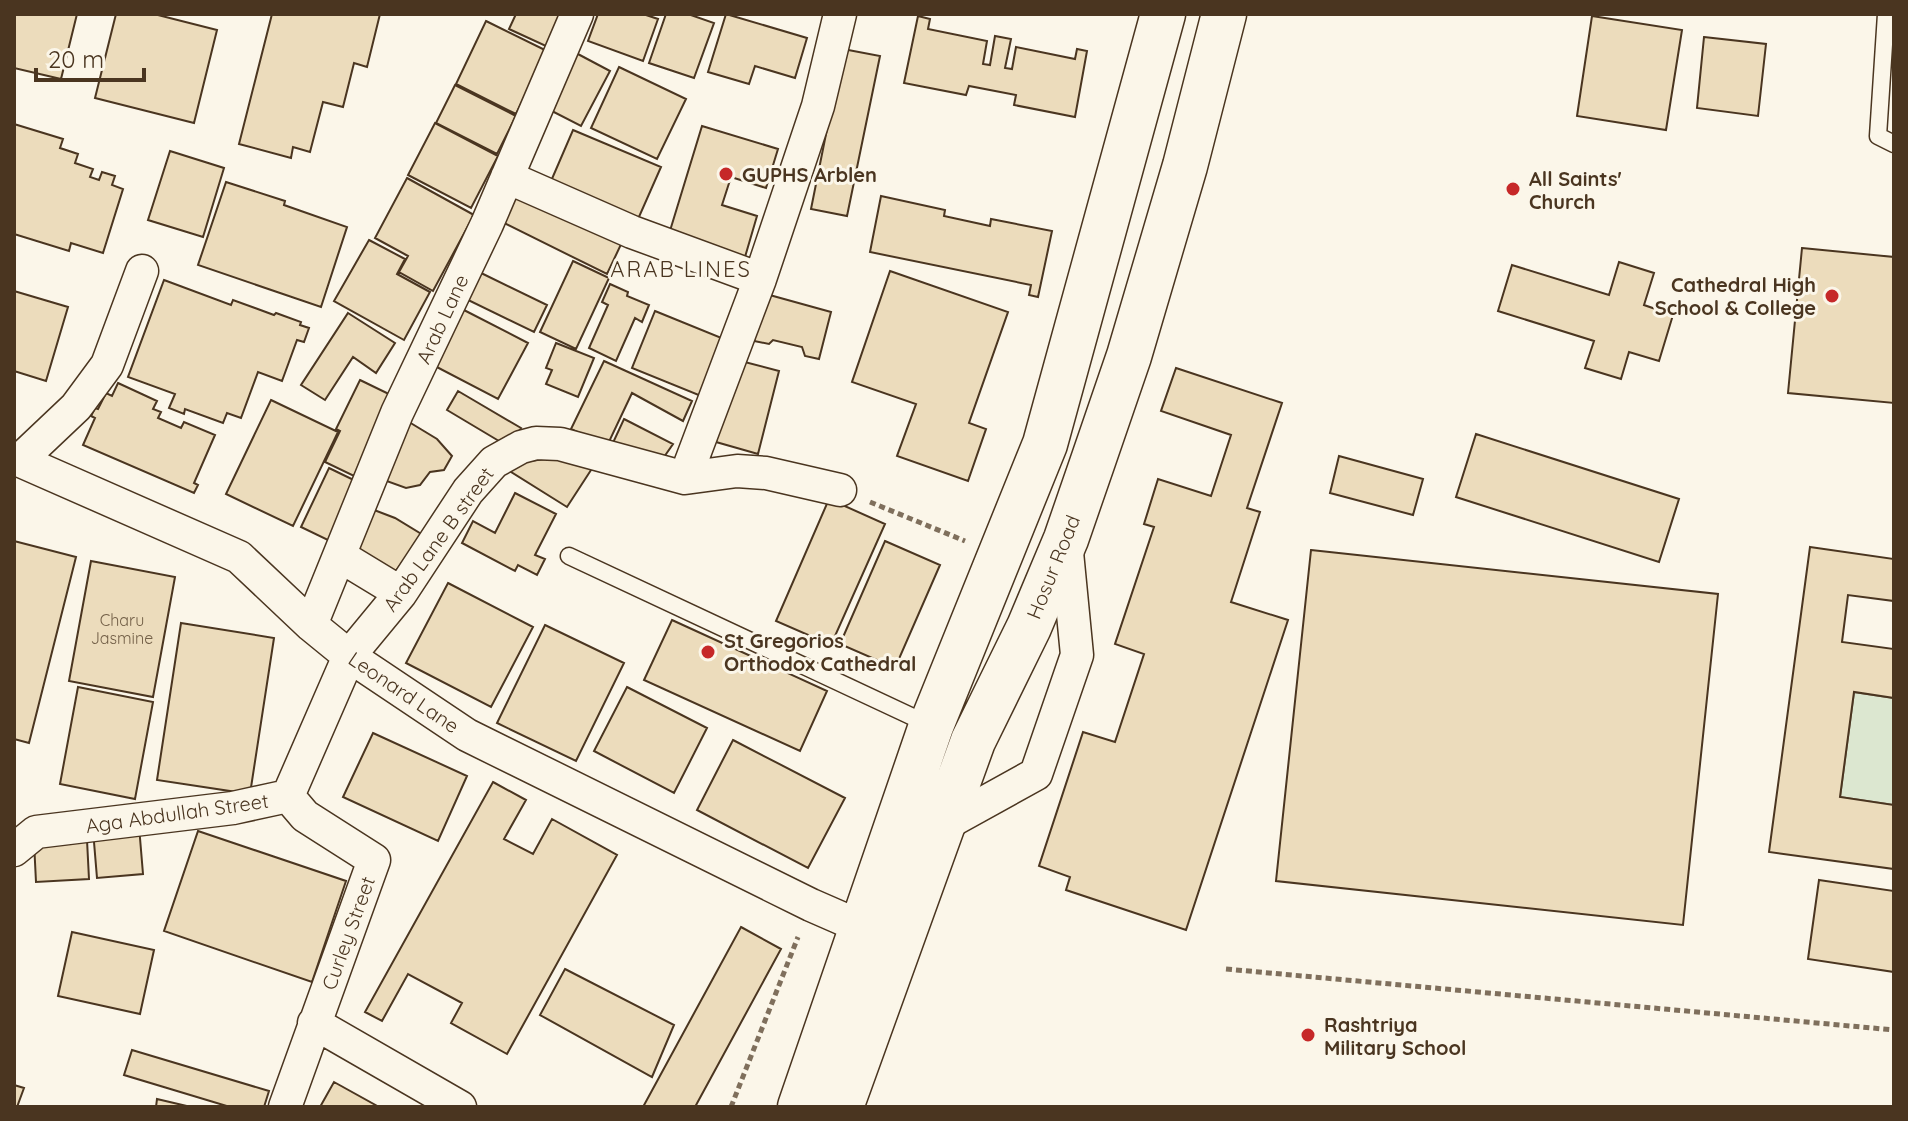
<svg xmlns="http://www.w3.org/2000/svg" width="1908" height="1121" viewBox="0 0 1908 1121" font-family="Quicksand,sans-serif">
  <rect width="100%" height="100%" fill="#fbf6e9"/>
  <path fill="#dce7d0" stroke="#887966" stroke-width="2" d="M1854 692 1894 698V805L1840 797Z"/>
  <path fill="#ecdcbc" stroke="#4a3520" stroke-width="2" d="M14 14H77L61 79 14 68Z
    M116 14H154L217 30 194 123 95 98Z
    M272 14H380L367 67 354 63 343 107 323 102 310 152 293 147 291 158 239 144Z
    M516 14H564L548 47 509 29Z
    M598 14H643L658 19 643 61 588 41Z
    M666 14H688L714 23 694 78 649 63Z
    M726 14 807 38 795 78 755 66 749 84 708 72Z
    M918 16 930 19 928 29 987 41 983 64 990 65 995 36 1011 39 1005 68 1012 69 1016 47 1075 59 1077 49 1087 51 1075 117 1014 105 1016 95 969 86 966 95 904 83Z
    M1592 16 1682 30 1666 130 1577 116Z
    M486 21 547 51 516 114 456 84Z
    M1704 37 1766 44 1758 116 1697 108Z
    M843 49 880 56 847 216 811 209Z
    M576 53 610 71 581 126 546 108Z
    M619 67 686 99 657 159 591 128Z
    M455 85 516 116 497 154 436 123Z
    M435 123 498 156 471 208 408 175Z
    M14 124 63 139 60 148 78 154 75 163 93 169 90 177 99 180 102 172 115 176 112 185 123 189 103 253 71 243 69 251 14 234Z
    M702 126 778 149 766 188 731 177 722 205 757 216 745 257 669 234Z
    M573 130 661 167 635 226 548 188Z
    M170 151 224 168 203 237 148 220Z
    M407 178 474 215 433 291 399 272 408 256 375 238Z
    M226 182 285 201 284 205 347 227 321 307 198 265Z
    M511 188 624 238 607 274 496 219Z
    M881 196 945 210 944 216 990 226 991 219 1052 231 1038 297 1029 295 1031 285 870 252Z
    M369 240 405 259 397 274 430 292 404 340 334 301Z
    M1802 248 1894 257V403L1788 393Z
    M573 261 609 278 576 349 540 332Z
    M1619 262 1654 273 1644 305 1673 315 1659 361 1629 352 1621 379 1585 368 1594 341 1498 311 1512 265 1609 295Z
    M477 271 547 305 534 332 464 298Z
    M890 271 1008 312 969 423 986 429 968 481 897 456 916 404 852 382Z
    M164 280 231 305 233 300 274 315 276 313 301 322 300 325 309 328 304 342 297 340 282 381 258 372 241 418 227 413 223 423 185 409 184 414 169 408 175 394 128 377Z
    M610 284 628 292 627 296 649 305 642 322 635 318 616 361 589 348 608 305 602 302Z
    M14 291 68 307 46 381 14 371Z
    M766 294 831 312 819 359 805 356 802 347 773 340 769 344 754 341Z
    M460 308 528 343 498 399 431 364Z
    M655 311 724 339 701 396 632 368Z
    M348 313 395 343 376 373 353 357 325 400 301 385Z
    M556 343 594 358 578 397 546 384 552 370 546 368Z
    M737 360 779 371 758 454 716 442Z
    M604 361 692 401 683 421 632 393 607 446 571 429Z
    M1176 368 1282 403 1247 508 1260 512 1231 602 1288 620 1186 930 1066 890 1070 877 1039 866 1083 732 1115 742 1144 654 1115 644 1154 527 1144 524 1158 479 1211 496 1231 435 1161 411Z
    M360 380 393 396 354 476 325 462 340 431 336 429Z
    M118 383 157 401 153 409 161 412 158 418 181 428 184 422 215 435 194 483 198 485 194 493 83 445 95 418 91 416 95 408 98 409 106 393 112 396Z
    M458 391 521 428 509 447 447 410Z
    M271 400 338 432 293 526 226 494Z
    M624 419 673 444 664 457 611 447Z
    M409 422 437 439 452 456 444 470 430 472 420 485 406 488 381 479Z
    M1476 434 1679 499 1659 562 1456 497Z
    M569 456 593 467 567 507 508 470 514 463Z
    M1339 456 1423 479 1413 515 1330 493Z
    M329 468 362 484 334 543 301 527Z
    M515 493 556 514 535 555 545 559 537 575 518 565 515 571 462 543 473 521 495 533Z
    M829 499 885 524 831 645 776 621Z
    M369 508 395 518 423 535 392 576 354 554Z
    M14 541 76 557 29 743 14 739Z
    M885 541 940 565 895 668 840 644Z
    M1810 547 1894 559V601L1848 595 1842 642 1894 649V698L1854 692 1840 797 1894 805V869L1769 852Z
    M1311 550 1718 594 1683 925 1276 881Z
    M91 561 175 577 153 697 69 681Z
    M448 583 533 627 491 707 406 663Z
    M672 620 827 691 800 751 644 680Z
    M181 623 274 638 250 794 157 780Z
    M545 625 624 663 576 761 497 723Z
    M78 687 153 702 135 799 60 784Z
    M627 687 707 728 674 793 594 751Z
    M373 733 467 776 438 841 343 797Z
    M733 740 845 798 808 868 697 810Z
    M493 782 526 800 504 839 533 854 552 819 617 855 507 1054 451 1023 462 1003 408 974 382 1021 365 1012Z
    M139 826 143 874 97 878 93 830Z
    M198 831 346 881 312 982 164 931Z
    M87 840 89 879 36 882 34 842Z
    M1819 880 1894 891V972L1808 959Z
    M741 927 781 949 695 1107H643Z
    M72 932 154 950 140 1014 58 996Z
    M565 969 674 1025 652 1077 540 1015Z
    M132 1050 269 1091 264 1107H230L124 1075Z
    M334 1082 379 1107H320Z
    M14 1085 24 1088 17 1107H14Z
    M157 1099 191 1107H156Z"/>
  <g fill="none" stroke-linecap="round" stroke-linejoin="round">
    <g stroke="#4a3520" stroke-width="19">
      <path id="lane" d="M1886 14 1878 136 1894 144
        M569 556 930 725"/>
    </g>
    <g stroke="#4a3520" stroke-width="35">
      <path id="street" d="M507 177 632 232 760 279
        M14 458 239 557 311 625 349 656 467 735 811 905 882 936
        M20 460 76 407 107 365 142 271
        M685 478 760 279 818 106 840 14
        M340 556 401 593
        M311 625 397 413 487 224 577 14
        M288 796 349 656 401 593 468 491 494 462 521 447 536 443 560 444 685 478 737 471 766 473 840 490
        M942 826 1036 774 1077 655 1066 542
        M14 850 36 832 233 808 288 796
        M314 1023 460 1107
        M285 1107 374 860 305 816 288 796"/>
    </g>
    <g stroke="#4a3520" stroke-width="47">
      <path id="primary" d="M800 1107 931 726 1045 444 1163 14
        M841 1107 973 741 1029 627 1066 539 1094 458 1129 356 1185 166 1224 14"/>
    </g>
    <path stroke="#7f6f5c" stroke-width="5" stroke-dasharray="6 4" stroke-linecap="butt" d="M870 502 965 541
      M1226 969 1894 1030
      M731 1107 798 937"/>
    <use href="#lane" stroke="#fbf6e9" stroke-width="16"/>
    <use href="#street" stroke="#fbf6e9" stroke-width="32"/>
    <use href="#primary" stroke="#fbf6e9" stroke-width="44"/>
  </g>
  <g fill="#c62828" stroke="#fbf6e9" stroke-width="3">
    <circle cx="726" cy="174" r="8"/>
    <circle cx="1513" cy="189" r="8"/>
    <circle cx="1832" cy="296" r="8"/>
    <circle cx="708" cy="652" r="8"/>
    <circle cx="1308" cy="1035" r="8"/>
  </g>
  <g text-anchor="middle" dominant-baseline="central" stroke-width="6" stroke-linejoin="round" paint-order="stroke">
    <g font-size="16" fill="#725f47">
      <text x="122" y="620">Charu<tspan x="122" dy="18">Jasmine</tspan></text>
    </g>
    <g font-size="20" font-weight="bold" fill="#4a3520" stroke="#fbf6e9" text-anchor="start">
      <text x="742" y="174">GUPHS Arblen</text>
      <text x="1529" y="178">All Saints'<tspan x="1529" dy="23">Church</tspan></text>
      <text x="1816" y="284" text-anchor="end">Cathedral High<tspan x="1816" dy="23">School &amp; College</tspan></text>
      <text x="724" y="640">St Gregorios<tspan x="724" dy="23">Orthodox Cathedral</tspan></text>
      <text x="1324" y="1024">Rashtriya<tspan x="1324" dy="23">Military School</tspan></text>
    </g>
    <g font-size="20" fill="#4a3520" stroke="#fbf6e9">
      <text transform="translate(442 319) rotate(-65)">Arab Lane</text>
      <text transform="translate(438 539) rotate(-54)">Arab Lane B street</text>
      <text transform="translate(1053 567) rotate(-68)">Hosur Road</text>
      <text transform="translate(404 692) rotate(34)">Leonard Lane</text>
      <text transform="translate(177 813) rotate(-8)">Aga Abdullah Street</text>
      <text transform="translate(348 933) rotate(-70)">Curley Street</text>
    </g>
    <g font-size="22" letter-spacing="2" fill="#4a3520" stroke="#fbf6e9">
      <text x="681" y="269">ARAB LINES</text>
    </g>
  </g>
  <rect width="1908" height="1121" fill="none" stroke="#4a3520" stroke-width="32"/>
  <path d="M36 68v12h108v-12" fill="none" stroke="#4a3520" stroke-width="4"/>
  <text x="48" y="68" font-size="24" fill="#4a3520" stroke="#fbf6e9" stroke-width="6" paint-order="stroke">20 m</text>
</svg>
